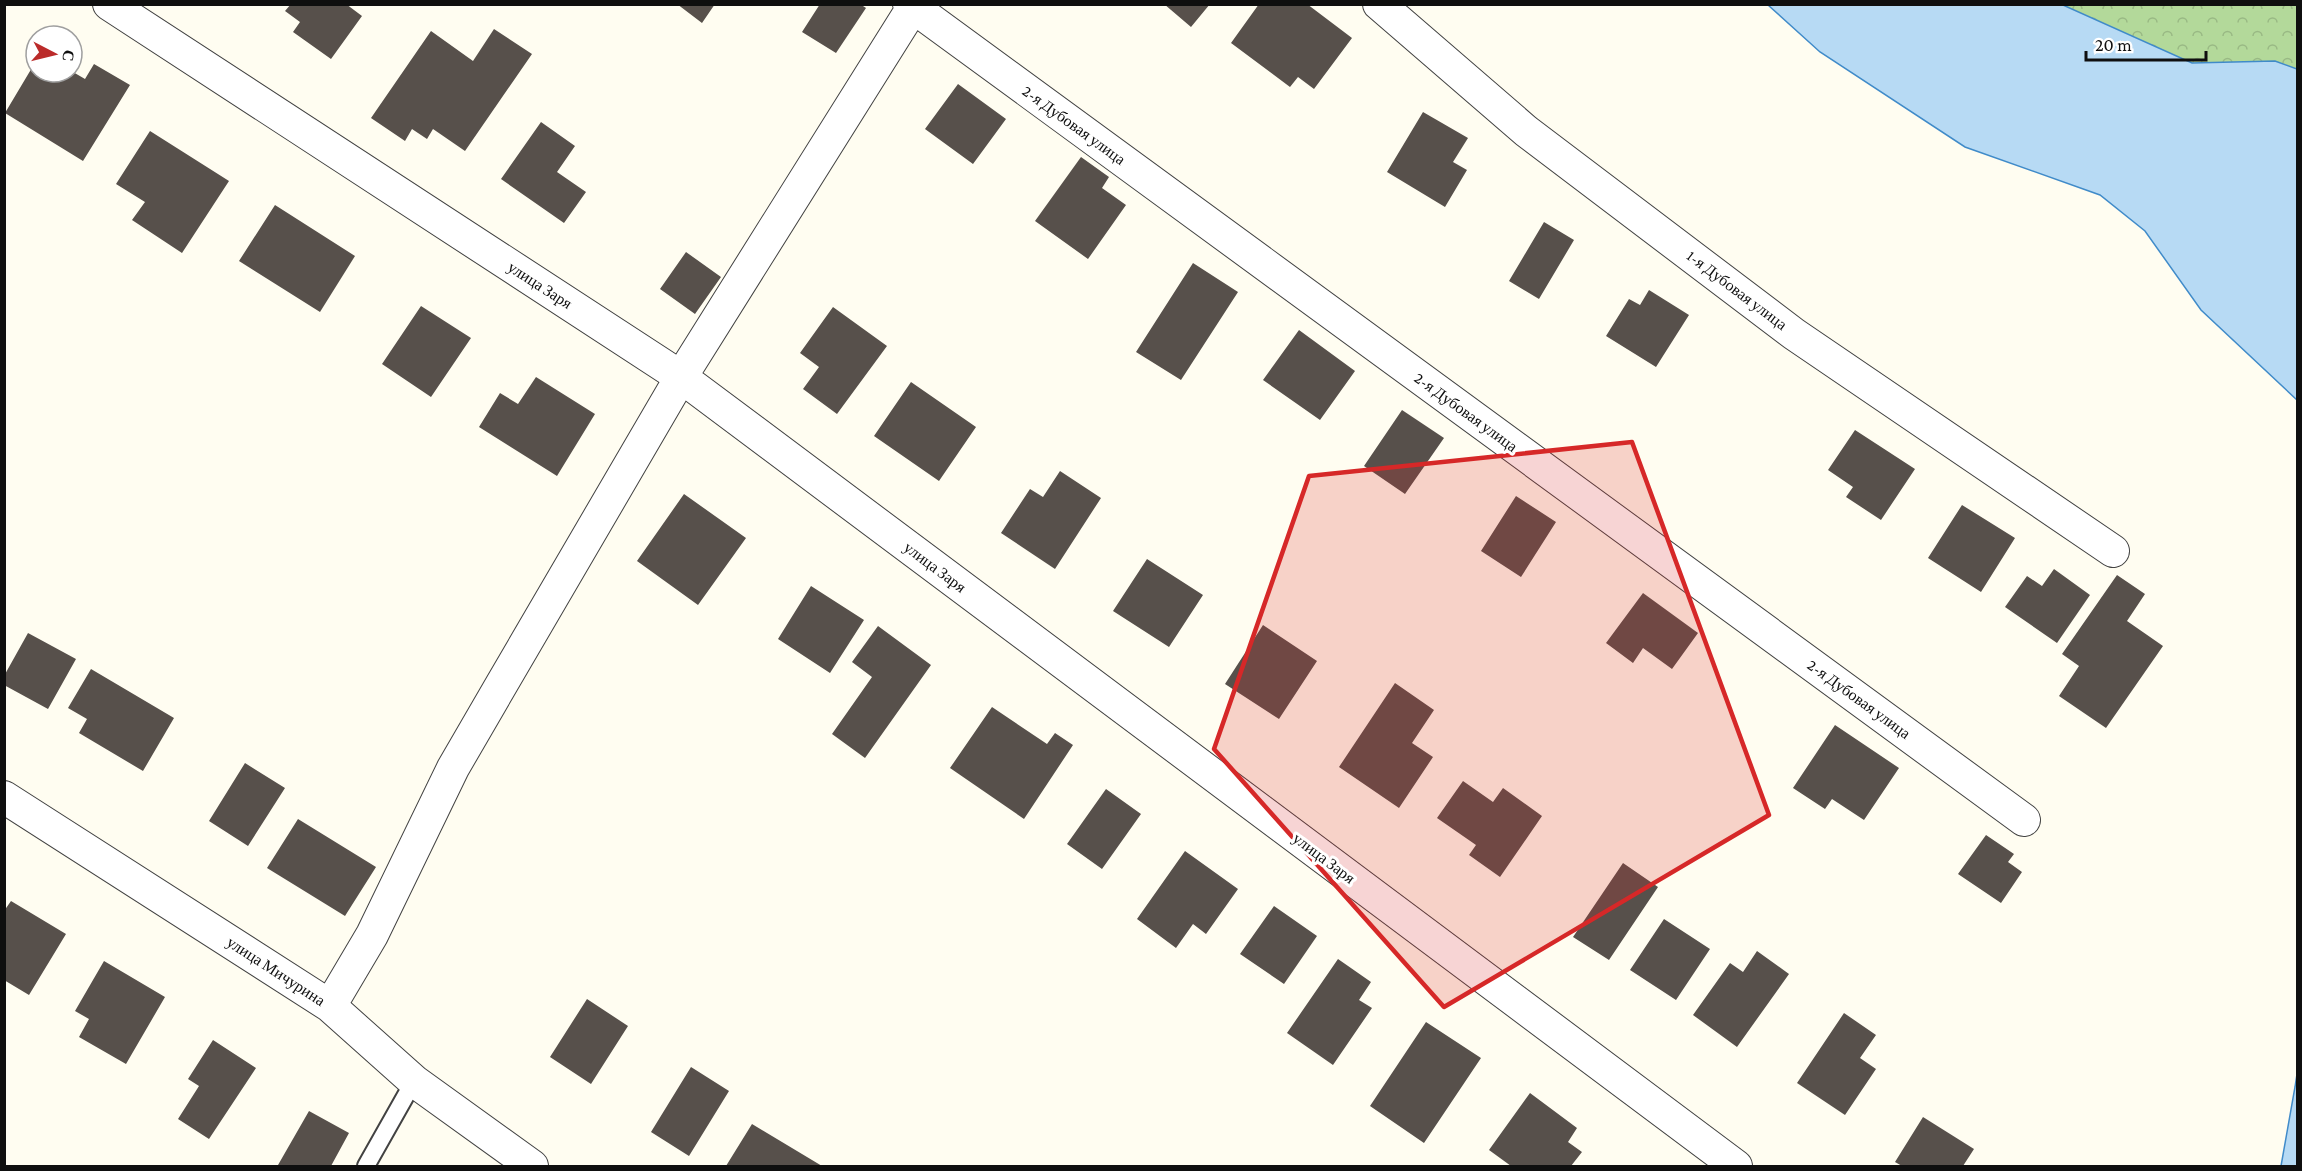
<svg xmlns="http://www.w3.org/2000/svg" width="2302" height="1171" viewBox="0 0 2302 1171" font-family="'Crimson Pro',serif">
  <defs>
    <pattern id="forest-crowns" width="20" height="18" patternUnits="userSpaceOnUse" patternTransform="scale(1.5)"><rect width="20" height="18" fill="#b3d99a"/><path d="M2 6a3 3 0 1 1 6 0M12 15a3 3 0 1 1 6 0" fill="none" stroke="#99b984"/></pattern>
  </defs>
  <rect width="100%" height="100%" fill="#fffdf1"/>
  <path fill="url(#forest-crowns)" d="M2063 5H2297V69L2275 61 2192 63Z"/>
  <path fill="#b7daf4" stroke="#408bc9" stroke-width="1.5" d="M1768 5H2063L2192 63 2275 61 2297 69V400L2201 310 2145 231 2100 195 1965 147 1820 52Z
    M2297 1074V1166H2281L2295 1087Z"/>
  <path fill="#57504b" d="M291 4H346L362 16 331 59 293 32 300 22 285 11Z
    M677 4H715L702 23Z
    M820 4H860L866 8 836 53 802 32Z
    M1164 4H1210L1191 27Z
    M1259 4H1307L1352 38 1314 89 1298 77 1290 87 1231 43Z
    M494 29 532 54 465 151 433 129 427 139 412 129 405 141 371 118 431 31 473 61Z
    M36 61V72H73L85 79 94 64 130 85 83 161 5 113Z
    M958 84 1006 119 973 164 925 129Z
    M1423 112 1468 138 1453 162 1467 170 1445 207 1387 172Z
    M541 122 575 146 557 172 586 192 564 223 501 179Z
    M150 131 229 181 182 253 132 220 145 202 116 184Z
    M1081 157 1109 177 1102 188 1126 205 1088 259 1035 221Z
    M275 205 355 256 320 312 239 261Z
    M1544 222 1574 240 1539 299 1509 281Z
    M686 252 721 277 695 314 660 289Z
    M1193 263 1238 292 1181 380 1136 352Z
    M1649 290 1689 315 1656 367 1606 336 1629 299 1640 305Z
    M421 306 471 338 431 397 382 364Z
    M833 307 887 346 837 414 803 389 819 367 800 353Z
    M1299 330 1355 371 1320 420 1263 380Z
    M536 377 595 414 557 476 479 427 500 393 518 404Z
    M911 382 976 427 939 481 874 436Z
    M1402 410 1444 438 1405 494 1364 466Z
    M1855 430 1915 469 1881 520 1846 497 1853 487 1828 470Z
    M1060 471 1101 498 1055 569 1001 533 1030 489 1043 497Z
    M684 494 746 538 698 605 637 561Z
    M1516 496 1556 522 1521 577 1481 551Z
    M1962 505 2015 538 1981 592 1928 558Z
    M1147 559 1203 595 1169 647 1113 611Z
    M2054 569 2090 595 2057 643 2005 607 2027 576 2042 586Z
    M2117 575 2145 594 2127 621 2163 646 2106 728 2059 696 2079 666 2062 654Z
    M811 586 864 620 830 673 778 639Z
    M1643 593 1698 633 1672 669 1643 648 1633 663 1606 643Z
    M1263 625 1317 661 1279 719 1225 684Z
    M878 626 931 665 865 758 832 734 872 677 852 662Z
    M28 633 76 659 48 709 4 685V676Z
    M91 669 174 718 143 771 79 733 87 719 68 708Z
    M1395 683 1434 710 1412 743 1433 757 1399 808 1339 767Z
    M992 707 1047 744 1055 733 1073 745 1024 819 950 768Z
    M1835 725 1899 768 1864 820 1832 799 1825 809 1793 788Z
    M245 763 285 788 248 846 209 821Z
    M1463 781 1493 802 1503 788 1542 816 1500 877 1469 855 1476 845 1437 818Z
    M1106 789 1141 814 1102 869 1067 844Z
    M298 819 376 867 345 916 267 868Z
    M1986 835 2014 854 2008 862 2022 872 2001 903 1958 874Z
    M1185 851 1238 889 1206 934 1193 924 1176 948 1137 919Z
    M1623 863 1658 887 1609 960 1573 937Z
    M11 901 66 934 29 995 4 980V911Z
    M1274 906 1317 936 1284 984 1240 954Z
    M1664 919 1710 949 1676 1000 1630 970Z
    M1757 951 1789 974 1737 1047 1693 1015 1730 963 1743 972Z
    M1338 959 1371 982 1359 1000 1372 1008 1333 1065 1287 1033Z
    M104 961 165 997 126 1064 79 1037 89 1019 75 1011Z
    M587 999 628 1026 591 1084 550 1057Z
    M1844 1013 1876 1035 1860 1058 1876 1069 1845 1115 1797 1083Z
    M1426 1022 1481 1058 1424 1143 1370 1106Z
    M213 1040 256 1068 209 1139 178 1119 199 1086 188 1079Z
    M691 1067 729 1091 689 1156 651 1132Z
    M1530 1093 1577 1128 1568 1142 1582 1152 1571 1166H1511L1489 1150Z
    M309 1111 349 1133 331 1166H280L278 1165Z
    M1923 1117 1974 1149 1963 1166H1902L1895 1162Z
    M752 1124 822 1166H726Z"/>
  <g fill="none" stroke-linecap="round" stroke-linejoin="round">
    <g stroke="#424242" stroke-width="20">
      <path id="lane" d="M366 1166 414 1081"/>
    </g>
    <g stroke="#424242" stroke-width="34">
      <path id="street" d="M109 4 681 377 1736 1166
        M909 4 2024 820
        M1379 4 1526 131 1794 334 2113 551
        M4 797 330 1006 414 1081 532 1166
        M330 1006 372 935 453 768 500 687 681 377 915 4"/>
    </g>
    <use href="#lane" stroke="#fff" stroke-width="16"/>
    <use href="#street" stroke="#fff" stroke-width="32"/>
  </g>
  <path fill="#d62828" fill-opacity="0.2" stroke="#d62828" stroke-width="4.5" stroke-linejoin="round" d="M1632 442 1769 815 1444 1007 1214 749 1309 476Z"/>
  <g text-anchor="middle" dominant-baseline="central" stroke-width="6" stroke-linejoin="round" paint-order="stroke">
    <g font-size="16" fill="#0f0f0f" stroke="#fff">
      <text transform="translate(1074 125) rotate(36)">2-я Дубовая улица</text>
      <text transform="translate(540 285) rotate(33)">улица Заря</text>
      <text transform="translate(1737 290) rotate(37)">1-я Дубовая улица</text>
      <text transform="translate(1466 412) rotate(36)">2-я Дубовая улица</text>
      <text transform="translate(935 567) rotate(37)">улица Заря</text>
      <text transform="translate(1859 699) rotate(36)">2-я Дубовая улица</text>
      <text transform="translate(1324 858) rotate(37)">улица Заря</text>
      <text transform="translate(276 971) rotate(33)">улица Мичурина</text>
    </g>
  </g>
  <rect width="2302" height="1171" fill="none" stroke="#0f0f0f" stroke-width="12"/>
  <g transform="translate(54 54) rotate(97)"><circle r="28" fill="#ffffff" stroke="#9f9f9f" stroke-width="1.5"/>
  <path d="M0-4.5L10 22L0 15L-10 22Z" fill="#bb2b2a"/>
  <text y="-9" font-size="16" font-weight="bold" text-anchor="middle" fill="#0f0f0f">С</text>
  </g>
  <path d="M2086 51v9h120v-9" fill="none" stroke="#0f0f0f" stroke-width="3"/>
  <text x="2095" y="51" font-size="18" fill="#0f0f0f" stroke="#ffffff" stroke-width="4.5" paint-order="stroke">20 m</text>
</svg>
